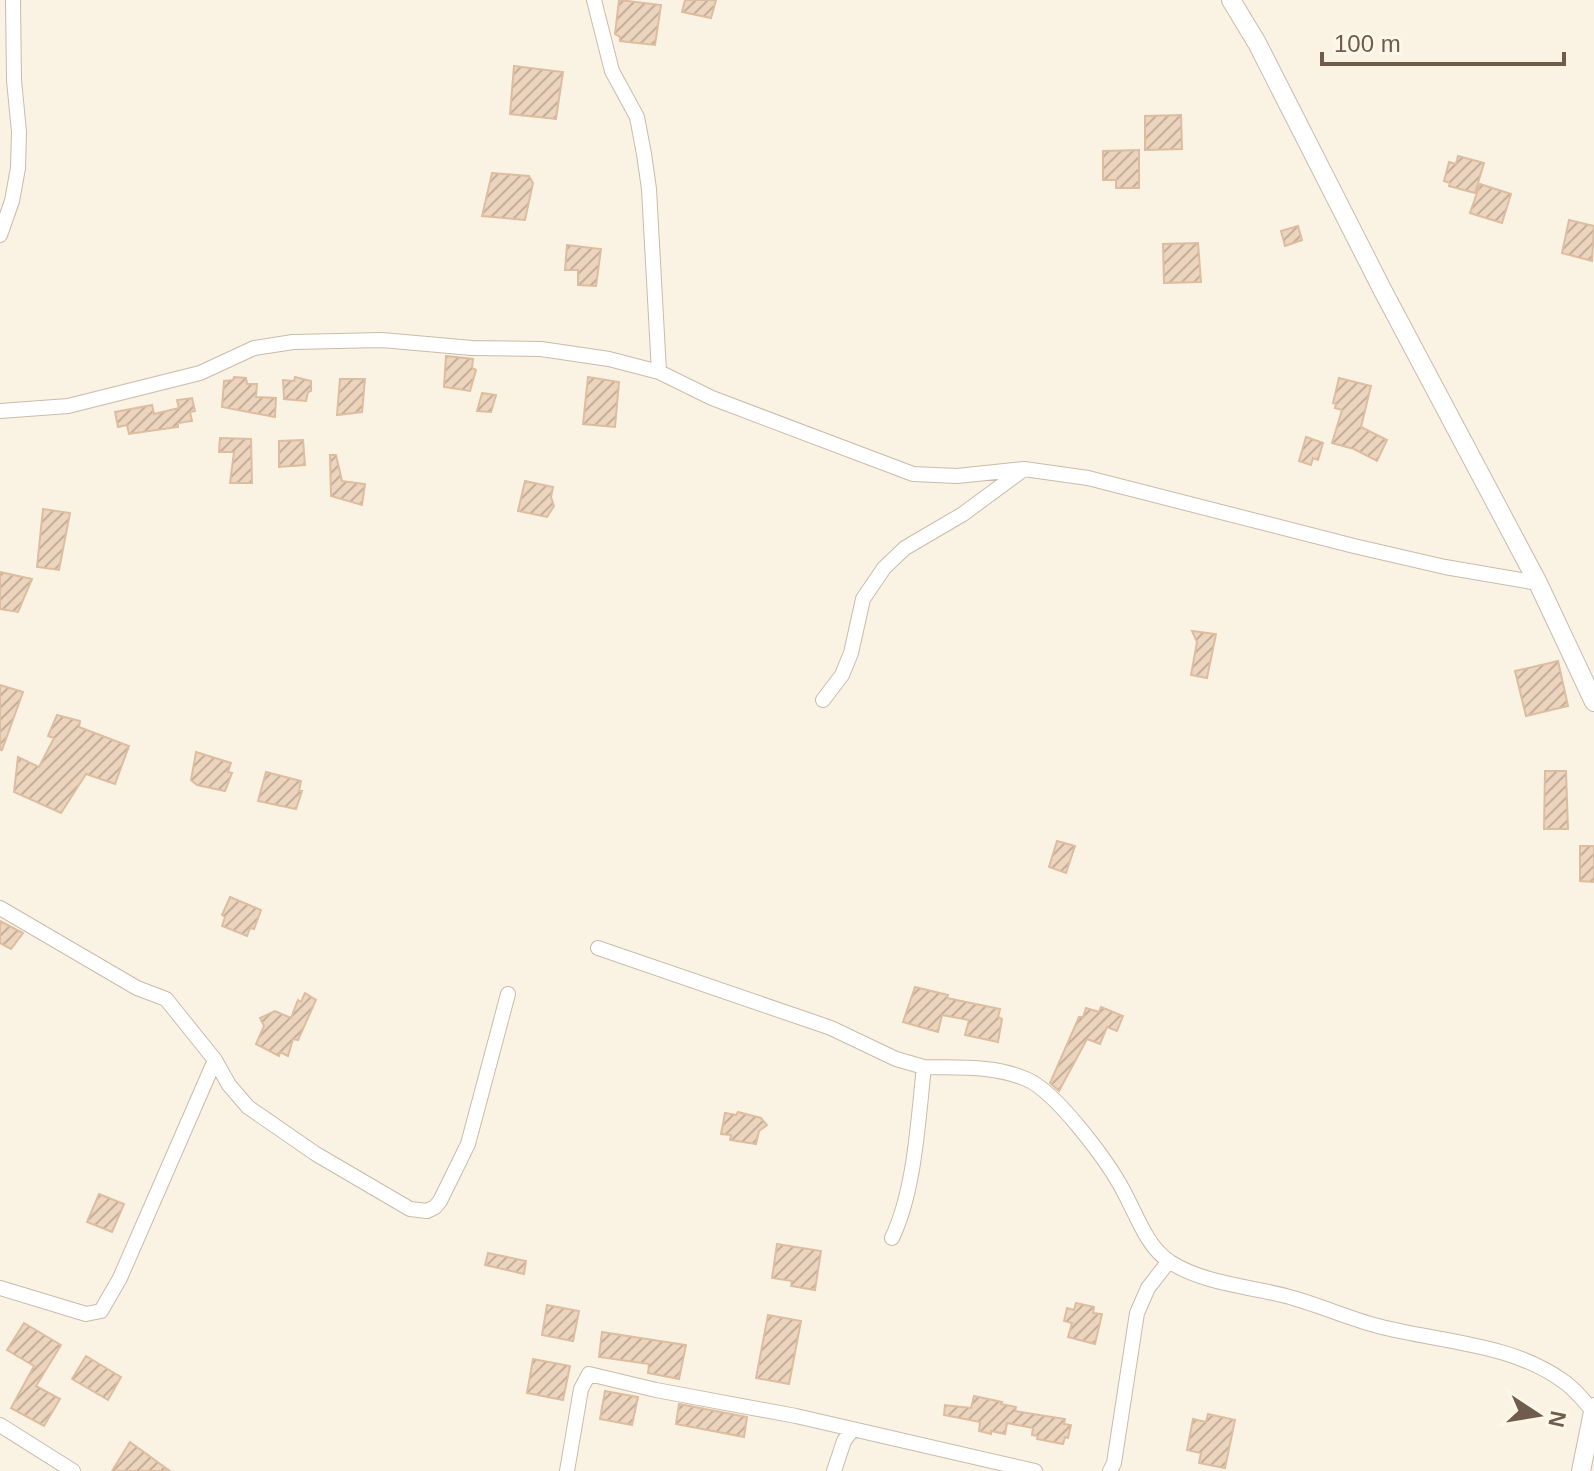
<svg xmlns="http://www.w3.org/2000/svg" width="1594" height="1471" viewBox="0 0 1594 1471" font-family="Helvetica,sans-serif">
  <defs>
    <pattern id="building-hatch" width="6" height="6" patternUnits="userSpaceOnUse" patternTransform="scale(2)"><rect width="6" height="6" fill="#ecd4bd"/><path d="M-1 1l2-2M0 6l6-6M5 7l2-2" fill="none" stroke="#c3af9c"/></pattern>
  </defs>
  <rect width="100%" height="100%" fill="#faf3e3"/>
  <path fill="url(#building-hatch)" stroke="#ddbd9f" stroke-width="2" d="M619 0 661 5 655 45 620 41V37L615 34Z
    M685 0H716L711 18 682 12Z
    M514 66 563 72 556 119 510 114Z
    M1181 115 1182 149 1145 150V116Z
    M1139 150V188H1116V180H1103V151Z
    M1458 156 1484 163 1475 193 1449 186 1450 183 1444 181 1449 162 1456 164Z
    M492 173 529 176 533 183 525 220 482 216Z
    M1480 184 1511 194 1502 223 1470 213Z
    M1569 220 1594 226 1592 261 1562 253Z
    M1298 226 1302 240 1285 246 1281 231Z
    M1198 243 1201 282 1164 283 1163 244Z
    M567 245 601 249 596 286 578 285V270H565Z
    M446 356 473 359 472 368 476 370 470 391 444 387Z
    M234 377 246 378 247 384H257L256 397 276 398 275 417 222 407 224 381 233 380Z
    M295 377 311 381V391L308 392 306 401 284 399 283 380 294 381Z
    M588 377 619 382 615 427 583 424Z
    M1339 378 1371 386 1361 427 1387 440 1377 461 1354 449 1332 443 1342 410 1335 408 1336 404 1333 403Z
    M340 379H365L362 412 337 415Z
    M482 393 496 395 491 412 477 411Z
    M192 398 195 411 190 412 192 421 178 423V427L129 434 127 425 118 427 115 412 152 405 154 414 179 408 177 400Z
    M1306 437 1323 443 1318 460 1313 458 1311 465 1299 461Z
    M220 438 251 439 252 483H230L234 452H219Z
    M303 440 305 465 279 467V441Z
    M330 455H336L342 481 365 484 362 505 331 496Z
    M525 481 553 487 551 497 554 506 547 517 518 511Z
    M43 509 70 513 59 570 37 567Z
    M0 572 32 579 18 612 0 609Z
    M1192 631 1216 634 1207 678 1191 675 1197 642Z
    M1558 661 1568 706 1526 716 1515 671Z
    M0 685 23 692 2 750H0Z
    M57 715 80 721 79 727 129 746 115 784 86 774 61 813 14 792 18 757 39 767 54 738 48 736Z
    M196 752 231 763 228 772 232 773 225 791 197 785 191 780Z
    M1545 771H1566L1568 829H1544Z
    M266 772 301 781 299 791H302L296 809 258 801Z
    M1057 841 1075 846 1066 873 1049 867Z
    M1580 846H1594V882L1580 881Z
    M230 897 261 910 254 929 250 928 247 936 222 926 225 917 222 915Z
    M0 921 23 933 11 949 0 943Z
    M915 987 948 995 947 998 1000 1009 998 1017 1002 1019 998 1042 965 1035 969 1020 942 1015 938 1032 903 1022Z
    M305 993 316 1000 298 1040 293 1039 288 1056 280 1052 279 1056 256 1044 264 1026 260 1018 275 1011 291 1018 298 1000 301 1002Z
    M1101 1007 1123 1016 1117 1031 1107 1027 1100 1044 1087 1039 1059 1091 1050 1083 1079 1017H1083L1086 1008 1099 1012Z
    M738 1112 761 1118 767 1125 759 1131 756 1144 730 1140 731 1135 721 1134 725 1113 736 1115Z
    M99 1194 124 1204 112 1232 87 1222Z
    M777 1244 821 1251 815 1290 791 1286 792 1281 772 1278Z
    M488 1253 526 1261 524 1274 485 1265Z
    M1076 1303 1094 1307 1093 1313 1102 1314 1095 1344 1068 1337 1072 1323 1064 1321 1067 1308 1074 1310Z
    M547 1305 579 1311 573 1341 542 1335Z
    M768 1315 801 1321 789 1384 756 1378Z
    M24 1323 61 1345 36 1386 60 1399 44 1426 11 1408 34 1366 7 1350Z
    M602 1332 686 1345 679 1379 648 1373 649 1364 599 1357Z
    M86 1356 121 1377 108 1400 72 1379Z
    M533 1359 570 1366 563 1400 527 1393Z
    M605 1391 638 1397 632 1425 600 1419Z
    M974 1396 1002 1402 1001 1404 1016 1407 1015 1411 1065 1419 1064 1424 1071 1425 1068 1438 1065 1437 1063 1444 1037 1439 1038 1436 1032 1435 1033 1428 1007 1423 1005 1434 991 1431V1434L979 1431 980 1422 944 1415 945 1405 971 1408Z
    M679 1404 747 1417 744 1437 676 1424Z
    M1208 1414 1235 1420 1225 1468 1199 1463 1201 1453 1187 1450 1193 1419 1206 1422Z
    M130 1442 170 1471H112Z"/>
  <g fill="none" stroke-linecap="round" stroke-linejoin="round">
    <g stroke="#c9bbab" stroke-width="16">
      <path id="minor" d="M594 0 612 71 637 117 644 154 649 189 659 372
        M0 235 12 201 18 168 19 132 14 80 13 0
        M0 411 68 406 200 373 254 348 293 342 382 340 472 348 541 349 609 359 659 372 712 398 913 474 957 476 1024 469 1088 478 1354 546 1445 567 1538 583
        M823 700 842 675 851 653 863 599 884 568 905 548 963 514 1020 472
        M0 908 137 988 166 999 215 1060 229 1085 248 1107 316 1154 410 1209 427 1211 435 1207 440 1201 468 1144 508 994
        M598 948 831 1028 896 1059 924 1067
        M892 1238C915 1190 918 1120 924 1067 959 1068 993 1065 1026 1079 1056 1091 1109 1163 1124 1192 1137 1216 1147 1247 1170 1262 1205 1284 1248 1286 1286 1296 1317 1304 1347 1318 1378 1326 1439 1342 1511 1343 1563 1381 1574 1388 1584 1401 1593 1411
        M0 1288 86 1314 101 1311 120 1278 215 1060
        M0 1425 73 1471
        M567 1471 581 1389 589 1374 656 1390 796 1416 1035 1471
        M834 1471 844 1441 852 1430
        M1110 1471 1114 1463 1137 1313 1148 1288 1169 1261"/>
    </g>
    <g stroke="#c9bbab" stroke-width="20">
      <path id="tertiary" d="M1231 0 1257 43 1383 291 1538 583 1594 702
        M1581 1471 1594 1407"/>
    </g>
    <use href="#minor" stroke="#fff" stroke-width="14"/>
    <use href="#tertiary" stroke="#fff" stroke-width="18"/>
  </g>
  <g transform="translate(1538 1415) rotate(102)" stroke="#fdf7e9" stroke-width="6" paint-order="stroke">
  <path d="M0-6L14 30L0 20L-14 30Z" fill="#6f5c4c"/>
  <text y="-12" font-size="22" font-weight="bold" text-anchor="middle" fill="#6f5c4c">N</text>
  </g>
  <path d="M1322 52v12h242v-12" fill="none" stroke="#6f5c4c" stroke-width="4"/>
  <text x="1334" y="52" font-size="24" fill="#6f5c4c" stroke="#fdf7e9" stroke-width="6" paint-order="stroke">100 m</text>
</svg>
